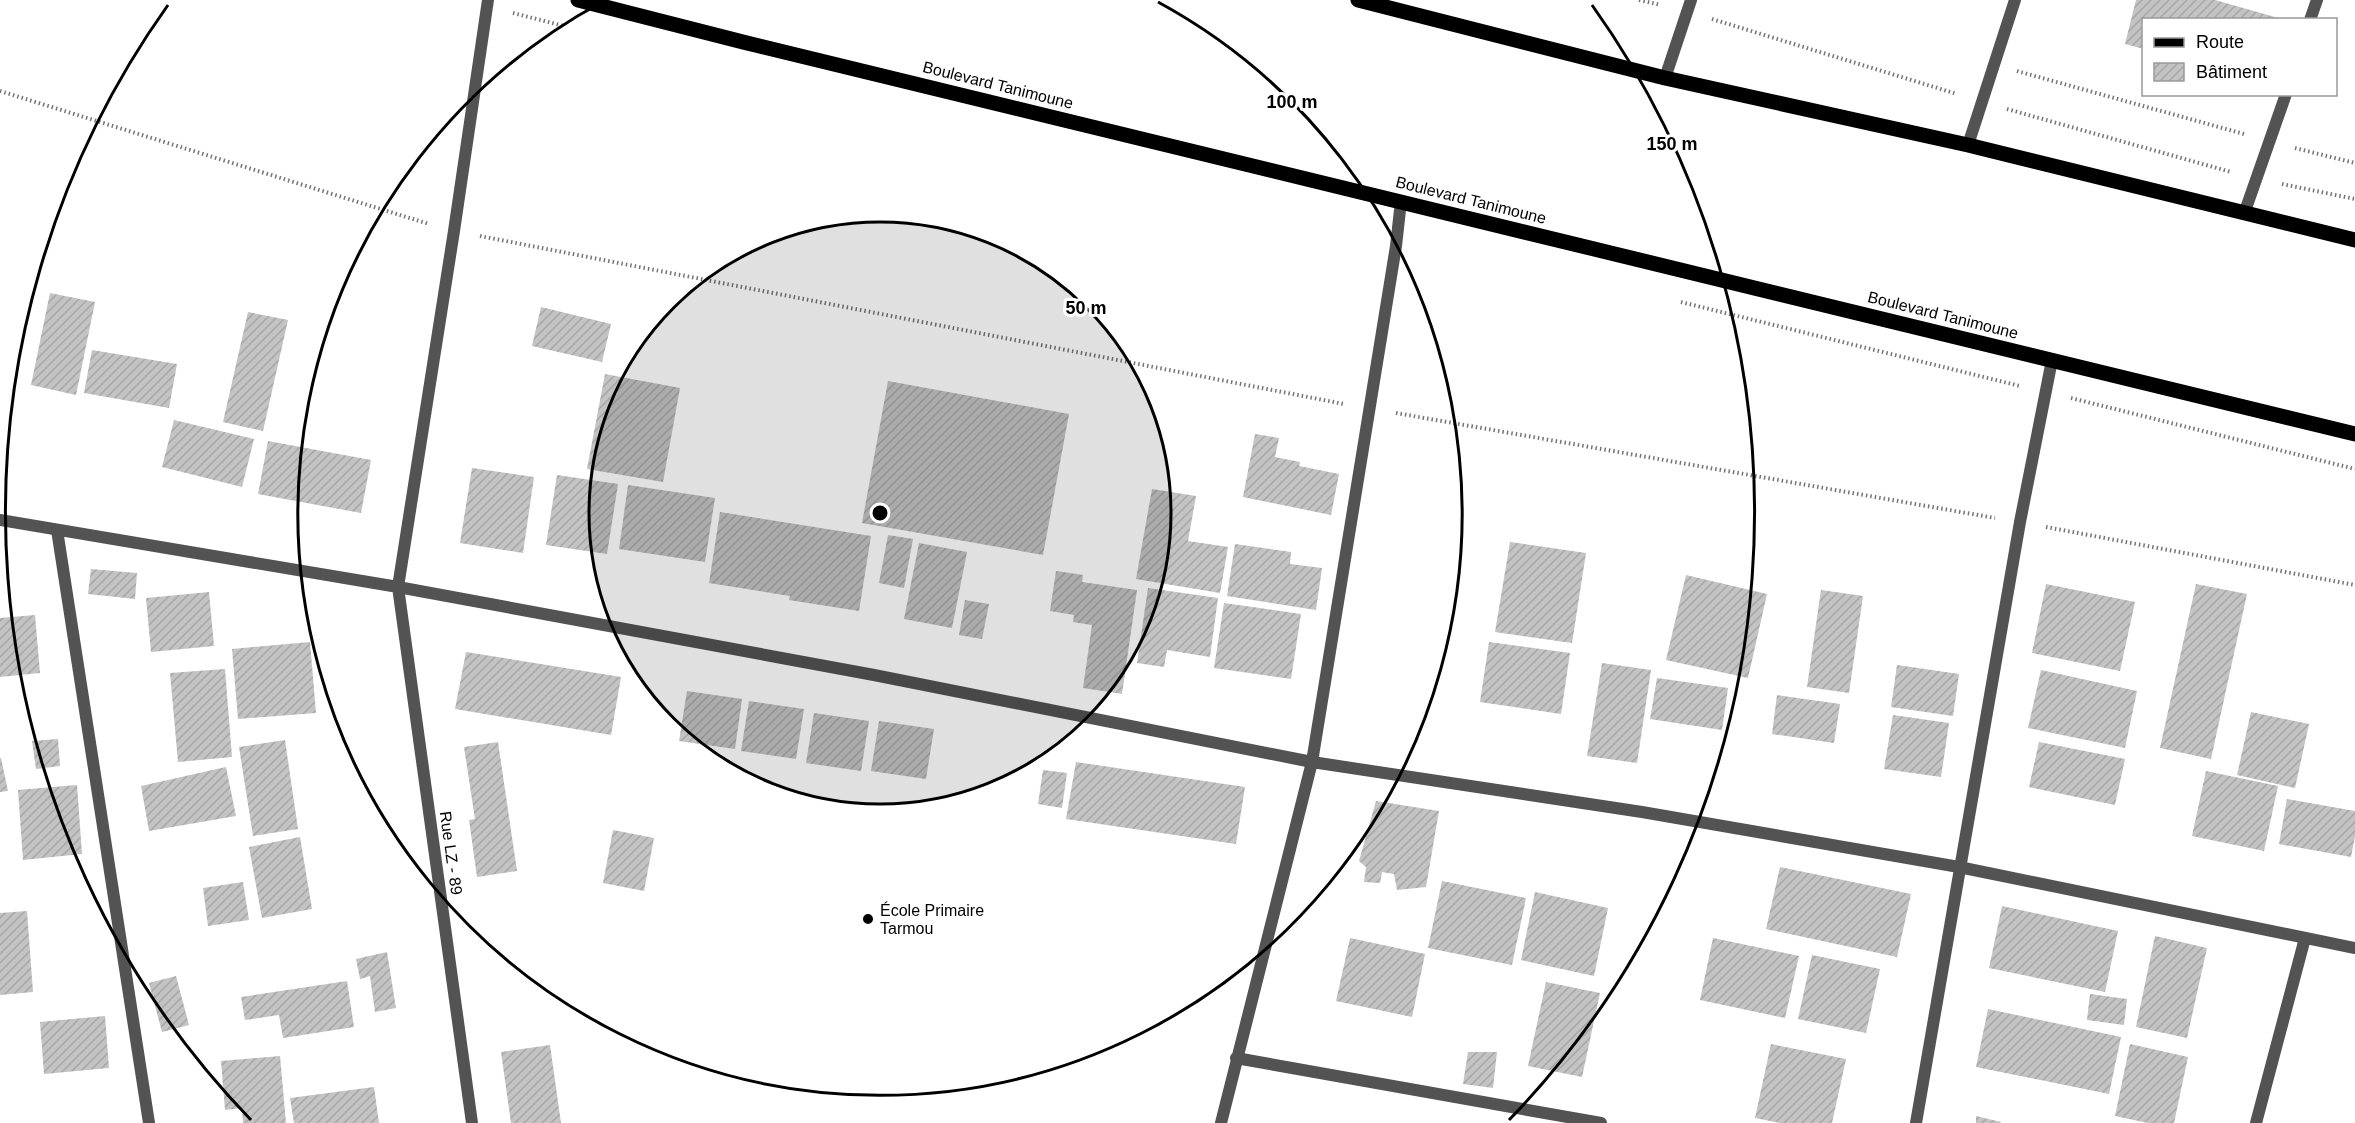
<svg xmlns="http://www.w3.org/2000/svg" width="2355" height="1123" viewBox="0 0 2355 1123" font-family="Arial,sans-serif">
  <defs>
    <pattern id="building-hatch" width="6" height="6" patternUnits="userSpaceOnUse" patternTransform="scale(1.5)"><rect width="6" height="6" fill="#c3c3c3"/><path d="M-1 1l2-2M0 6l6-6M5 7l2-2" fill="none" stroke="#a6a6a6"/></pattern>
  </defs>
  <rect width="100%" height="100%" fill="#fff"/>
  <path fill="url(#building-hatch)" d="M2136 0H2215L2282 19 2144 20V49L2125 44Z
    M50 293 95 302 76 395 31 385Z
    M541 307 611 324 602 362 532 346Z
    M248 312 288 320 263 431 223 422Z
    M92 350 177 364 169 408 84 393Z
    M605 374 680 388 663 482 587 469Z
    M888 381 1069 414 1043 555 862 523Z
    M174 420 254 439 242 487 162 467Z
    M1255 434 1279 438 1275 457 1300 462 1299 466 1339 474 1331 515 1243 497Z
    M268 441 371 460 361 513 258 494Z
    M472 468 534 477 523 553 460 543Z
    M557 475 618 484 607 554 546 545Z
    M628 485 715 498 705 562 619 549Z
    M1152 489 1196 496 1188 541 1228 547 1220 593 1136 579Z
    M720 512 871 536 859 611 789 600 790 596 709 583Z
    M888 535 913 539 904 588 879 583Z
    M1510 542 1586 553 1572 643 1495 632Z
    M919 543 967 552 952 628 904 619Z
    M1235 544 1291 552 1290 564 1322 568 1316 610 1227 596Z
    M91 569 137 573 135 599 88 594Z
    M1056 571 1083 575 1082 582 1137 590 1122 694 1083 688 1092 625 1073 622 1074 615 1050 611Z
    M1686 575 1767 594 1748 678 1666 660Z
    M2046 584 2135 602 2120 671 2032 653Z
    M2196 584 2247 594 2211 759 2160 748Z
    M1148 588 1218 598 1210 657 1167 650 1164 667 1137 663Z
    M1821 590 1863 596 1849 693 1807 687Z
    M209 592 214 646 151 652 146 598Z
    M965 600 989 604 982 639 959 635Z
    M1224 603 1301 614 1291 679 1214 668Z
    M35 615 40 673 0 677V618Z
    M310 642 316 713 238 719 232 649Z
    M1489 642 1570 653 1561 714 1480 702Z
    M466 652 621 677 611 735 455 709Z
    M1602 663 1651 670 1637 763 1587 756Z
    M1897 665 1959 674 1953 716 1891 707Z
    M225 669 232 757 178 762 170 673Z
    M2041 670 2137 691 2125 748 2028 728Z
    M1657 678 1728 688 1722 730 1650 719Z
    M687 691 742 699 735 749 679 741Z
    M1777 695 1840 704 1834 743 1772 734Z
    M749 701 804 709 796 759 741 751Z
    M2251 712 2309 724 2295 788 2237 775Z
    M814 713 869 721 861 771 806 763Z
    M1893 715 1949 723 1941 777 1884 769Z
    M879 721 934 729 926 779 871 771Z
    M58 739 60 766 36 769 32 741Z
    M285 740 298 829 253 836 239 747Z
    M498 742 517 871 477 877 469 820 475 819 464 747Z
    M2039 742 2125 759 2115 805 2029 787Z
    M0 758H1L8 791 0 792Z
    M1076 762 1245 787 1236 844 1066 819Z
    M226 767 236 816 149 831 141 786Z
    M1043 770 1067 773 1062 808 1038 804Z
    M2206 771 2278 786 2264 851 2192 836Z
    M77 785 82 854 23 860 18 790Z
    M2287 799 2355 811V836L2351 857 2279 844Z
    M1376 801 1439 811 1426 887 1397 890 1394 874 1382 872 1380 883 1364 882 1366 867 1359 861Z
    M613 830 654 838 644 891 603 883Z
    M300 837 312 909 262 918 249 847Z
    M1780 867 1911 894 1897 957 1766 929Z
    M1442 881 1526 898 1512 965 1428 948Z
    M243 882 249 920 208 926 203 888Z
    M1535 892 1608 908 1594 976 1521 960Z
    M2002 906 2118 931 2105 992 1989 968Z
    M27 911 33 992 0 995V913Z
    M2155 936 2207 948 2187 1038 2136 1027Z
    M1350 938 1425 954 1412 1017 1336 1001Z
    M1713 938 1799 956 1785 1018 1700 1000Z
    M387 952 396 1008 375 1012 370 976 360 979 356 959Z
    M1812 955 1880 969 1866 1033 1798 1019Z
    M176 976 189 1025 162 1032 149 983Z
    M347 981 354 1027 283 1038 279 1015 245 1020 241 997Z
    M1546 982 1600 993 1582 1077 1528 1066Z
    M2090 994 2127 999 2124 1025 2087 1020Z
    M1988 1009 2121 1037 2109 1094 1976 1067Z
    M105 1016 109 1068 44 1074 40 1022Z
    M1771 1044 1846 1059 1832 1123H1780L1755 1118Z
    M2130 1044 2188 1057 2174 1123H2148L2115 1116Z
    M550 1045 561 1123H511L501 1052Z
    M1468 1052H1497L1493 1088 1463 1084Z
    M280 1056 286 1123H243L242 1108 225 1110 221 1061Z
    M374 1087 379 1123H294L290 1098Z
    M1976 1116 2001 1122 2000 1123H1976Z"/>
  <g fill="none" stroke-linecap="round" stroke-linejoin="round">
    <path stroke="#757575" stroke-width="4" stroke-dasharray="1.5 3" stroke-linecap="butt" d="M1639 0 1661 5
      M513 13 564 26
      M1712 19 1957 94
      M2017 71 2244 134
      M0 91 429 224
      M2007 109 2231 172
      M2295 148 2355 163
      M2282 184 2355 199
      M480 236 1344 404
      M1681 302 2020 386
      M2071 398 2355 469
      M1396 413 1995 518
      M2046 527 2355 585"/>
    <path stroke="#535353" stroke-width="12" d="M2310 20 2317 0
      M1665 78 1691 0
      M1968 145 2015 0
      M2244 214 2286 94
      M0 520 398 587 874 675 1312 762 1642 812 1959 867 2355 948
      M57 530 149 1123
      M1236 1058 1601 1123
      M472 1123 398 587 454 231 488 0
      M1221 1123 1312 762 1396 246 1401 201
      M1916 1123 2020 522 2052 360
      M2256 1123 2305 938"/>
    <path stroke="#000" stroke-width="15" d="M578 0 743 42 2355 434
      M1358 0 1665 78 1968 145 2355 240"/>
  </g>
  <circle cx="880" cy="513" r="291" fill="#000" fill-opacity=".12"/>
  <g fill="none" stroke="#000" stroke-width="3">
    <circle cx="880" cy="513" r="291"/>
    <path d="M1158 2A582 582 0 1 1 602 2"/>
    <path d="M251 1120A874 874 0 0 1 168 5M1592 5A874 874 0 0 1 1509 1120"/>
  </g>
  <circle fill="#000" stroke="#fff" stroke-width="2" cx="868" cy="919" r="6"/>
  <g text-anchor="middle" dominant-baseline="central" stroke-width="6" stroke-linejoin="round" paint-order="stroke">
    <g font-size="16" fill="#000" stroke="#fff">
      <text transform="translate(998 85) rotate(14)">Boulevard Tanimoune</text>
      <text transform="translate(1471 200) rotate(14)">Boulevard Tanimoune</text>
      <text transform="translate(1943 315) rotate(14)">Boulevard Tanimoune</text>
      <text transform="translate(451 853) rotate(82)">Rue LZ - 89</text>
    </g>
    <g font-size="16" fill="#000" stroke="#fff" text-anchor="start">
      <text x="880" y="910">École Primaire<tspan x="880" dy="18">Tarmou</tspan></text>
    </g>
  </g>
  <circle cx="880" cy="513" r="9" fill="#000" stroke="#fff" stroke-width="3"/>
  <g font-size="18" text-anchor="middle" font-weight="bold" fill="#000" stroke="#fff" stroke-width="6" stroke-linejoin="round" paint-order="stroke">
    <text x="1292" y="108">100 m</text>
    <text x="1672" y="150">150 m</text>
    <text x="1086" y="314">50 m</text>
  </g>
  <rect x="2142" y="18" width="195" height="78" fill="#ffffff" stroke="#999999" stroke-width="1.5"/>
  <rect x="2154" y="38" width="30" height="9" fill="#000000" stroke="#999999" stroke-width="1.5"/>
  <text x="2196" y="48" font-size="18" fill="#000000">Route</text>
  <rect x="2154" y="63" width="30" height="18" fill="url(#building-hatch)" stroke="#999999" stroke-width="1.5"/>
  <text x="2196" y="78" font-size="18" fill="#000000">Bâtiment</text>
</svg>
